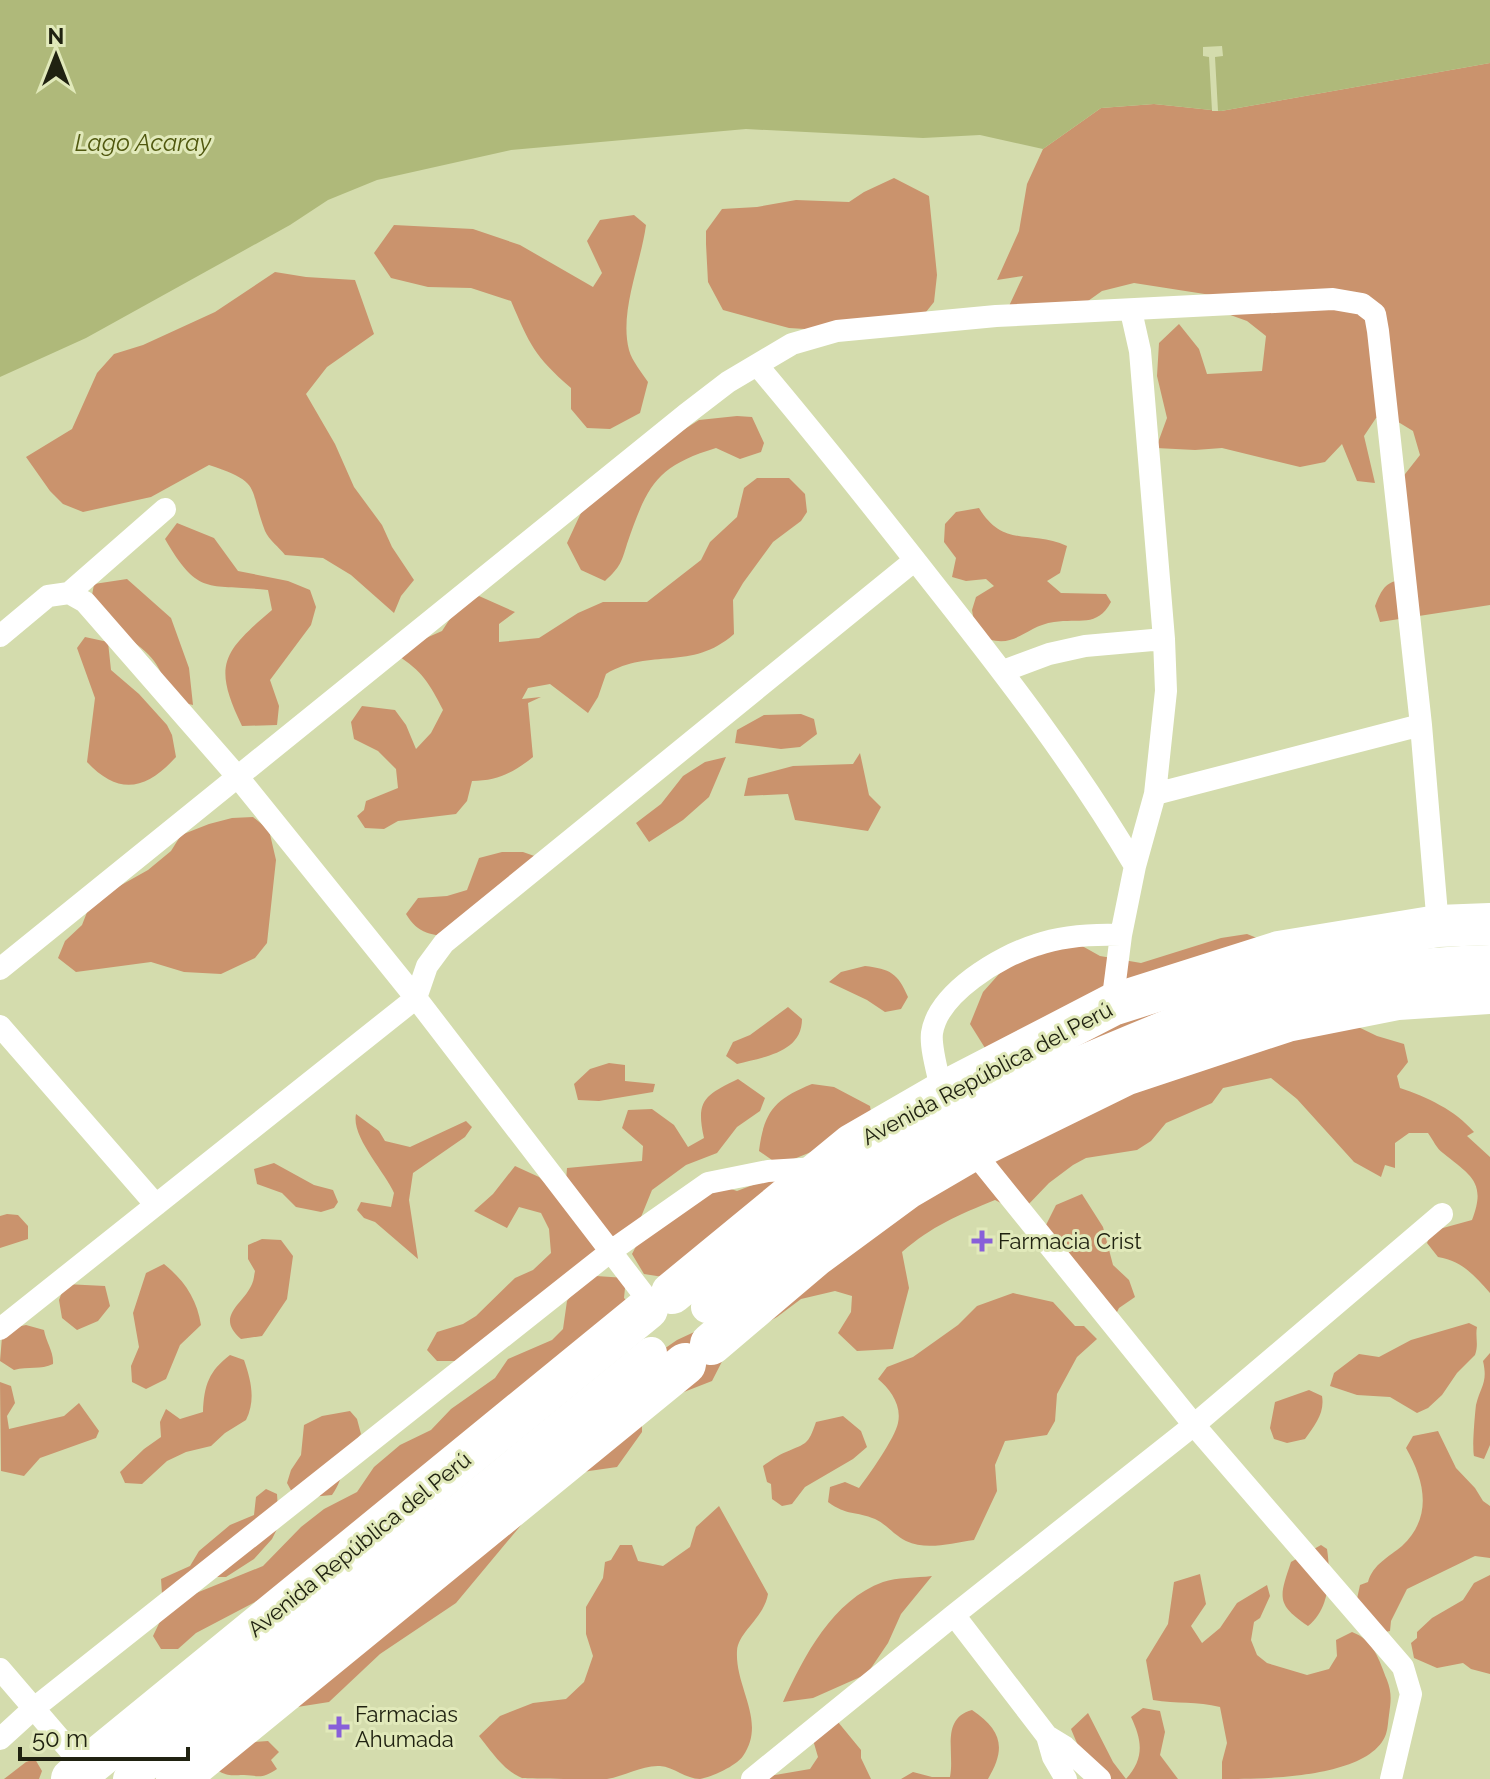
<svg xmlns="http://www.w3.org/2000/svg" width="1490" height="1779" viewBox="0 0 1490 1779" font-family="Raleway,sans-serif">
  <rect width="100%" height="100%" fill="#d4dcad"/>
  <path fill="#ca936d" d="M1490 63V605L1380 622 1375 606C1384 583 1388 581 1413 578L1398 483 1420 455 1413 431 1390 417 1376 418 1364 436 1375 483 1357 481 1342 444 1325 462 1300 467 1222 448 1195 450 1156 448 1167 418 1157 376 1159 343 1179 324 1199 349 1207 374 1262 371 1266 336 1247 321 1222 312 1211 295 1134 283 1102 291 1081 306H1009L1023 276 997 280 1019 231 1027 184 1043 149 1101 108 1154 104 1221 111Z
    M894 178 929 196 937 275 934 302 922 317 821 330 789 328 723 310 708 282 706 244V231L722 209 757 207 796 200 849 202 864 192Z
    M634 215 646 225C641 263 619 312 629 350 632 361 642 373 648 382L640 413 610 429 587 428 571 409V388C534 356 530 345 511 301L471 288 428 287 391 278 374 253 394 225 473 229 520 245 593 287 602 273 587 241 600 220Z
    M275 272 306 277 355 280 374 334 327 367 306 394 335 444 354 487 382 525 392 547 414 580 401 596 394 613 351 575 323 558 285 555C279 547 269 540 265 531 248 486 263 483 209 465L151 497 83 512 63 504 50 491 26 457 72 429 97 373 114 354 143 345 215 312Z
    M737 416 752 417 764 443 761 452 740 459 716 448C656 466 647 486 627 544 621 563 621 566 605 581L581 570 567 543 593 487 699 420Z
    M757 478H789L805 494 807 512 801 521 773 542 743 583 733 600 734 634C691 672 651 647 606 674L598 697 588 713 550 684 528 688 522 699 541 697 528 703 533 757C514 772 498 781 472 781L467 801 456 814 398 821 384 829 365 828 357 816 364 810 366 801 398 788 396 769 378 751 354 739 351 722 362 706 395 710 406 725 416 749 431 733 443 710C430 684 422 671 397 655L417 642 442 631 457 608 479 596 515 612 499 624V642L539 638 578 613 603 602H647L701 560 710 542 737 517 744 488Z
    M979 508C1004 549 1030 529 1067 546L1060 573 1047 581 1061 593 1106 594 1111 602C1097 628 1079 618 1054 622 1023 626 1013 655 976 633L972 610 976 597 994 586 986 579 966 581 952 577 956 558 944 542 945 524 956 512Z
    M177 523 214 538 238 571 288 581 310 590 316 607 311 625 270 680 279 706 277 725 242 726C212 664 223 652 272 610L268 590C208 583 199 598 165 539Z
    M127 579 171 618 189 668 193 705C164 699 168 680 154 661 142 644 107 625 89 613L94 584Z
    M85 637 108 642 111 670 139 694 167 725 172 735 176 757C146 790 119 796 87 762L95 698 77 648Z
    M801 714 814 719 817 734 800 747 781 749 735 743 737 730 764 715Z
    M860 753 869 795 881 807 868 831 795 820 788 794 744 796 748 778 793 766 853 764Z
    M726 757 709 797 683 820 649 842 636 823 661 804 683 776 705 762Z
    M253 817 269 830 276 860 267 943 255 958 221 974 184 972 151 962 76 972 58 958 65 941 82 925 91 902 148 870 171 851 181 835 209 824 232 818Z
    M502 852H523L540 858 455 936C432 936 418 934 406 914L418 898 447 896 467 890 479 858Z
    M1247 934 1282 948 1350 1023 1377 1036 1404 1044 1408 1062 1397 1076 1400 1088C1427 1097 1455 1110 1474 1132L1467 1136 1490 1157V1293C1474 1275 1462 1261 1438 1257L1427 1243 1432 1231 1472 1220C1487 1182 1470 1175 1443 1153 1437 1149 1433 1140 1428 1133H1409L1395 1143V1168L1385 1165 1381 1177 1354 1162 1297 1099 1271 1078 1223 1088 1212 1103 1166 1123 1151 1141 1137 1150 1086 1158 1073 1165 1049 1183 1025 1208 1015 1210 995 1200C958 1215 932 1226 902 1252L909 1288 893 1349 857 1351 838 1333 851 1312 852 1296 835 1291 801 1299 777 1317 731 1344 712 1381 666 1399 648 1360 677 1340 705 1327 985 1048 970 1024 983 992 1007 965 1075 942 1100 956 1141 963 1221 938Z
    M865 966C890 969 898 973 908 997L901 1009 885 1012 867 1000 829 982 841 972Z
    M788 1007 802 1019C802 1053 763 1057 737 1064L726 1056 733 1042 750 1035Z
    M609 1063 625 1065V1081L655 1084 653 1092 599 1101 578 1100 574 1084 590 1069Z
    M738 1079 765 1098 760 1111 737 1127 717 1153 686 1165 652 1190 641 1217 620 1242 600 1234 566 1181 567 1168 642 1161 643 1146 622 1128 628 1110 652 1109 674 1125 688 1147 704 1138C695 1099 706 1095 738 1079Z
    M812 1084 834 1087 870 1106 873 1123 821 1148 779 1165 759 1151C764 1111 775 1099 812 1084Z
    M356 1114 379 1131 385 1141 410 1147 466 1121 472 1127 465 1137 413 1173 409 1200 418 1259 375 1222 364 1218 357 1210 361 1202 391 1207 394 1193C385 1172 351 1137 356 1114Z
    M274 1163 314 1185 333 1190 338 1202 334 1208 321 1212 296 1207 282 1193 257 1184 254 1169Z
    M515 1166 539 1177 563 1200 596 1250 462 1361H437L427 1350 437 1332 463 1324 476 1316 515 1278 533 1270 551 1253 549 1229 541 1213 519 1207 507 1228 474 1211 493 1194Z
    M766 1180 789 1183 676 1279 644 1274 632 1254 647 1225 725 1187 737 1191Z
    M1082 1194 1103 1227 1113 1265 1129 1280 1135 1297 1119 1308 1115 1316 1045 1227 1056 1205Z
    M7 1214 18 1215 28 1226V1239L0 1248V1216Z
    M262 1239 281 1240 293 1256 287 1299 262 1336 241 1339C214 1316 244 1304 252 1284 254 1280 254 1275 255 1271L248 1259V1245Z
    M164 1264C184 1280 197 1299 201 1325L180 1345 166 1379 146 1389 132 1382 131 1366 139 1347 133 1313 146 1273Z
    M596 1276 626 1278 624 1298 631 1305 278 1590 196 1633 178 1649H161L153 1636 164 1613 179 1600 263 1566 301 1527 324 1509 357 1492 374 1467 400 1445 431 1430 451 1409 495 1378 508 1359 552 1340 563 1329 567 1301 575 1290Z
    M65 1284 105 1286 110 1306 98 1321 77 1330 62 1318 59 1300Z
    M1013 1293 1053 1302 1075 1326H1084L1097 1339 1077 1357 1057 1394 1055 1421 1047 1435 1005 1441 995 1465 997 1491 974 1540C951 1543 927 1551 906 1541 894 1535 886 1524 875 1519 856 1511 847 1516 828 1502L830 1487 845 1482 859 1488C869 1475 895 1438 898 1423 902 1405 890 1389 878 1379L887 1367 913 1357 958 1325 977 1306Z
    M1469 1323 1477 1327C1475 1337 1479 1344 1475 1355L1457 1373 1442 1395 1428 1408 1417 1413 1390 1397 1357 1395 1330 1386 1334 1373 1359 1354 1379 1357 1411 1340Z
    M26 1325 44 1330C46 1342 54 1352 53 1364 41 1370 28 1366 14 1370L0 1361 2 1337 12 1328Z
    M1490 1353V1445L1484 1459 1474 1456C1472 1448 1475 1413 1476 1405 1481 1385 1488 1383 1483 1361Z
    M230 1355 244 1360C251 1380 256 1400 246 1420L225 1433 211 1446 186 1452 167 1461 142 1484 125 1483 120 1472 144 1449 161 1437 160 1422 166 1409 180 1419 203 1412C204 1385 209 1371 230 1355Z
    M0 1382 11 1386 15 1403 7 1416 9 1429 64 1416 79 1403 99 1431 96 1438 40 1458 24 1476 1 1471Z
    M1309 1390 1322 1396C1325 1413 1315 1425 1305 1439L1287 1443 1274 1439 1270 1428 1275 1402Z
    M350 1411 357 1419 361 1434C344 1454 345 1477 332 1495L311 1497 293 1494 287 1483 291 1470 301 1455 304 1425 322 1416Z
    M843 1416 861 1431 867 1447 853 1459 805 1487 792 1504 782 1506 772 1499 771 1484 767 1482 763 1466C770 1461 778 1455 786 1452 807 1443 808 1445 816 1422Z
    M642 1425V1432L617 1467 582 1472Z
    M1438 1431 1456 1468 1475 1488 1483 1501 1490 1506V1558L1475 1556 1407 1589 1391 1621 1390 1631 1376 1634 1355 1608 1360 1585 1368 1582C1373 1564 1389 1557 1402 1546 1433 1517 1425 1481 1406 1448L1413 1436Z
    M266 1489 277 1494 279 1525 272 1539 254 1559 226 1577H205L162 1594 161 1579 190 1566 199 1551 230 1525 254 1515 256 1497Z
    M719 1506 768 1594C764 1618 738 1632 737 1651 735 1688 767 1721 743 1756 736 1766 712 1777 700 1779 686 1779 674 1767 660 1766 642 1765 625 1776 607 1779 597 1779 530 1779 522 1778 504 1771 491 1751 479 1736L500 1716 533 1703 566 1699 584 1682 593 1656 586 1634V1607L603 1578 605 1562 611 1560 620 1545H632L638 1561 663 1566 690 1547 696 1527Z
    M522 1524 456 1603 380 1654 329 1702 291 1708Z
    M1321 1545 1327 1549C1331 1575 1330 1609 1308 1626 1276 1604 1279 1598 1291 1562Z
    M1200 1574 1206 1604 1191 1626 1202 1643 1220 1628 1237 1603 1267 1585 1270 1596 1260 1618 1254 1622 1251 1640 1257 1655 1267 1663 1307 1675 1329 1669 1337 1656 1336 1640 1352 1632C1374 1640 1379 1660 1387 1680 1392 1693 1391 1701 1389 1715 1388 1721 1388 1728 1386 1734 1370 1779 1261 1779 1222 1779V1762L1227 1743 1220 1707C1197 1701 1177 1704 1153 1700L1146 1660 1168 1624 1174 1582Z
    M1490 1575V1674L1471 1669 1463 1663 1437 1668 1414 1658 1411 1643 1417 1638V1632L1432 1618 1463 1600 1474 1583Z
    M932 1576 901 1614 888 1643 867 1674 813 1698 783 1702C804 1656 833 1600 883 1582 897 1577 916 1578 932 1576Z
    M1143 1708 1160 1711 1165 1732 1160 1755 1178 1779H1092L1071 1729 1088 1713 1113 1762 1126 1779C1145 1758 1142 1740 1131 1717Z
    M972 1710C1001 1730 1007 1747 988 1779H901L913 1772 932 1777H950C955 1752 940 1719 972 1710Z
    M838 1722 861 1750V1758L871 1779H752L810 1769 818 1757 813 1740Z
    M268 1741 279 1752 271 1760 277 1769C262 1779 260 1776 244 1775 232 1775 228 1777 217 1770L239 1743Z
    M35 1759 42 1771 39 1779H4L26 1762Z"/>
  <path fill="#afb97a" d="M0 0H1490V63L1221 111 1154 104 1101 108 1043 149 980 135 923 138 746 129 511 150 377 180 328 200 290 225 86 338 0 377Z"/>
  <path fill="#d4dcad" d="M1222 46 1223 56 1215 57 1218 111H1212L1209 57 1203 56V47Z"/>
  <g fill="none" stroke-linecap="round" stroke-linejoin="round">
    <path stroke="#fff" stroke-width="22" d="M757 365C817 436 875 509 933 583 1005 674 1076 766 1135 866
      M69 593 165 509
      M0 636 48 596 69 593 85 602 237 776 416 998 651 1304
      M1003 671 1049 654 1085 646 1164 639
      M1155 794 1421 725
      M0 969 685 415 728 382 792 344 837 331 996 316 1333 299 1362 304 1375 314 1378 331 1421 725 1438 926
      M1112 1005 1121 935 1135 866 1155 794 1166 691 1164 639 1140 351 1131 311
      M0 1026 156 1205
      M942 1093C939 1077 930 1048 932 1033 938 993 1000 956 1036 945 1062 936 1093 934 1121 935
      M972 1150 1194 1425 1403 1667 1411 1694 1391 1779
      M0 1329 416 998 427 966 444 943 915 560
      M954 1615 1047 1736 1053 1757 1066 1779
      M0 1669 85 1768
      M1047 1736 1065 1747 1100 1779
      M0 1739 33 1709 611 1251 708 1183 768 1171 817 1168
      M752 1779 954 1615 1194 1425 1442 1214"/>
    <path stroke="#fff" stroke-width="32" d="M707 1307C766 1258 824 1207 887 1163 952 1119 1025 1085 1097 1055 1144 1036 1191 1014 1239 1000 1319 976 1406 963 1490 961
      M129 1779 651 1353"/>
    <path stroke="#fff" stroke-width="42" d="M672 1293 852 1145 942 1093 1112 1005 1279 952 1438 926 1490 924
      M711 1344 816 1255 907 1188 972 1150 1127 1074 1287 1021 1398 999 1490 993
      M72 1779 647 1309
      M177 1779 685 1364"/>
  </g>
  <g fill="#885fd9" stroke="#e1e9ba" stroke-width="3">
    <path d="M978 1229h8v8h8v8h-8v8h-8v-8h-8v-8h8z"/>
    <path d="M335 1715h8v8h8v8h-8v8h-8v-8h-8v-8h8z"/>
  </g>
  <g text-anchor="middle" dominant-baseline="central" stroke-width="6" stroke-linejoin="round" paint-order="stroke">
    <g font-size="22" fill="#202211" stroke="#e1e9ba">
      <text transform="translate(987 1073) rotate(-28)">Avenida República del Perú</text>
      <text transform="translate(359 1544) rotate(-39)">Avenida República del Perú</text>
    </g>
    <g font-size="22" fill="#202211" stroke="#e1e9ba" text-anchor="start">
      <text x="998" y="1241">Farmacia Crist</text>
      <text x="355" y="1714">Farmacias<tspan x="355" dy="25">Ahumada</tspan></text>
    </g>
    <g font-size="24" font-style="italic" fill="#50580f" stroke="#e1e9ba">
      <text x="143" y="142">Lago Acaray</text>
    </g>
  </g>
  <g transform="translate(56 56)" stroke="#e1e9ba" stroke-width="6" paint-order="stroke">
  <path d="M0-6L14 30L0 20L-14 30Z" fill="#202211"/>
  <text y="-12" font-size="22" font-weight="bold" text-anchor="middle" fill="#202211">N</text>
  </g>
  <path d="M20 1747v12h168v-12" fill="none" stroke="#202211" stroke-width="4"/>
  <text x="32" y="1747" font-size="24" fill="#202211" stroke="#e1e9ba" stroke-width="6" paint-order="stroke">50 m</text>
</svg>
